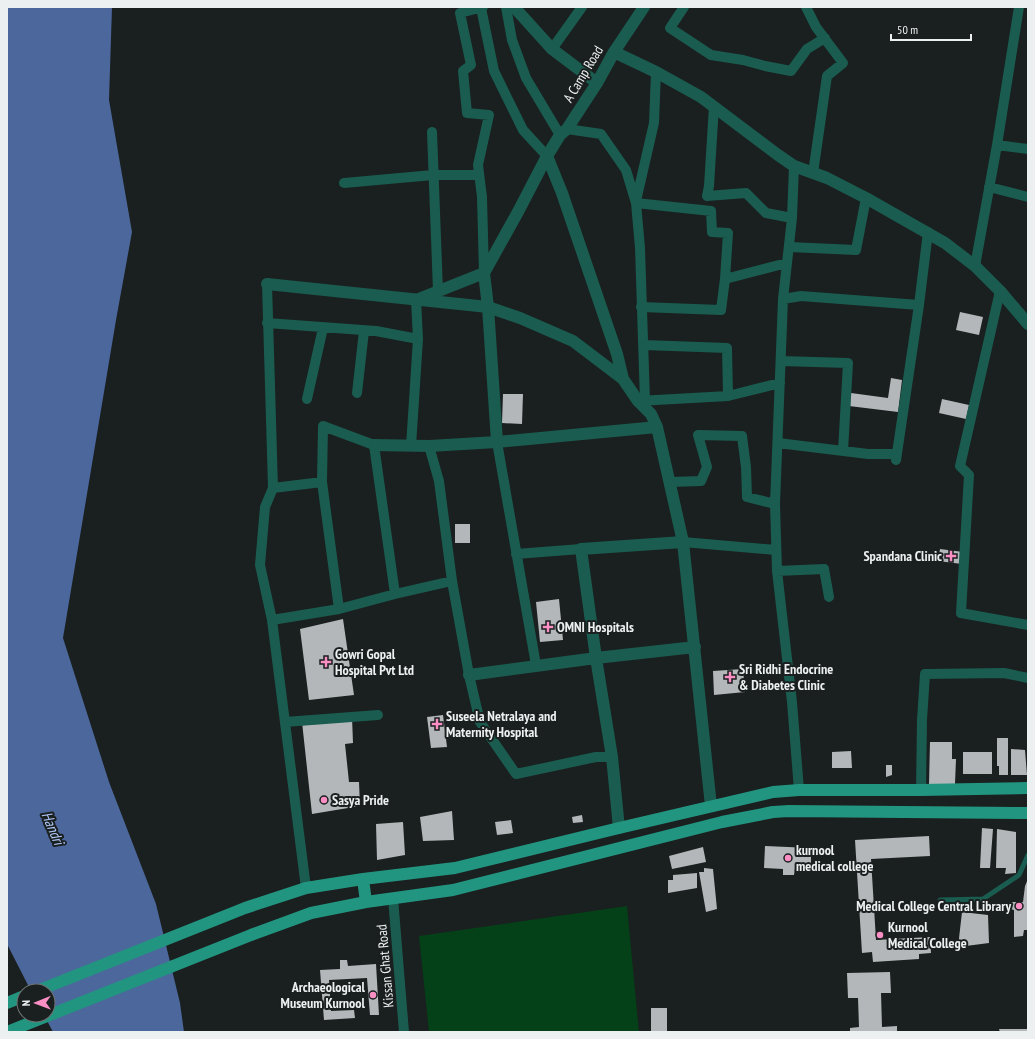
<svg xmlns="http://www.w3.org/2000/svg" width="1035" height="1039" viewBox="0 0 1035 1039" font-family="'PT Sans Narrow',sans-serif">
  <rect width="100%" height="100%" fill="#1a1f1f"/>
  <path fill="#054118" d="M627 906 639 1032H429L419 936Z"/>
  <path fill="#4c679c" d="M7 7H112L109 100 132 232 116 320 63 638 109 782 156 904 180 1003 184 1032H53L44 1015H48V991H31L7 944Z"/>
  <path fill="#b3b7ba" d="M960 312 983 317 979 335 956 330Z
    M891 378 902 380 898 412 849 406 851 393 888 398Z
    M503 394H523L522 424 502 423Z
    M942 399 969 405 966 419 939 413Z
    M455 524H470V543H455Z
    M940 549 963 552 962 564 938 561Z
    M559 599 563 640 540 642 536 602Z
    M343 619 354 695 309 700 300 629Z
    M743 669 745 692 714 695 713 671Z
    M443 715 447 747 431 748 427 717Z
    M352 717 353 743 345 744 349 782H359L360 806 312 814 302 722Z
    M997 738H1008V775H999V766H997Z
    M930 742H952V759H956L955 784H929Z
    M1011 749 1025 750 1027 775H1011Z
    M851 751 852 768H832V752Z
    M963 752H992V774H963Z
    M886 765H892V775L886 777Z
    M452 811 454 840 423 841 420 817Z
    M582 815 583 822 573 823 572 817Z
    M511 820 513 833 497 835 495 822Z
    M403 822 405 855 377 860 376 824Z
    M982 828 993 829 990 868H980Z
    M997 829 1016 832V873L1005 874 1006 868H996Z
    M929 836 930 856 871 859 876 940 930 937 931 953 919 954V959L873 962 872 952 862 953 855 840Z
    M765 846 811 848V869L795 868 794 875H783V869L764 868Z
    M703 847 706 862 672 869 669 856Z
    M704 868 713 869 717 909 706 912 699 872H704Z
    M697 873V888L668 893V880H673V875Z
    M1028 879V930H1024L1023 936 1014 937V910L1010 909 1011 902H1023L1025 886Z
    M962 912 988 915 989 943 958 947Z
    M340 960H347L348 966 376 964 379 1015H370L367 978 329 980 331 1011 354 1010 355 1018 324 1020 320 970 340 969Z
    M890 972 891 993H881L882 1027 897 1026V1032H850V1028L859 1027 858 998H848L847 973Z
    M651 1008H667V1032H651Z
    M999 1029H1028V1032H1000Z"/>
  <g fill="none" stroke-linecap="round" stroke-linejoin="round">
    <path stroke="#1a5c4f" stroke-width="5" d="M940 900 983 899 1019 875 1028 855"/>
    <path stroke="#1a5c4f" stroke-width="10" d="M483 7 460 13 471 65 463 71 467 113 489 115 478 165 482 197 484 273
      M506 7 512 40 526 78 560 135
      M684 7 670 28 711 55 743 60 765 66 791 71 807 49 825 38
      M806 7 816 27 843 63 827 76 813 173
      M481 8 494 71 523 130 547 156
      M552 49 582 7
      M714 106 709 186 707 196 746 193 766 213 792 218
      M567 129 601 134 626 170 636 203 640 248 645 401
      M432 132 438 291
      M997 145 1028 149
      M794 166 792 218 783 299 775 504 777 571 792 702 799 790
      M344 183 433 175H479
      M989 187 1028 197
      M636 201 654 123 656 72
      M636 203 711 211 712 232 728 233 725 279
      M789 247 856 250 866 198
      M975 266 997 145 1019 7
      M267 284 273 488 265 507 260 565 272 620 306 888
      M1000 291 960 466 969 475 961 613 1028 625
      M783 299 801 296 919 305
      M641 307 721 310 725 279 787 263
      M267 323 376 331 418 339
      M644 345 727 348 728 396
      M781 361 848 363 843 451
      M357 393 364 331
      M307 399 323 328
      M638 401 728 396 780 383
      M497 442 536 665
      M778 443 868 454H896
      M411 446 418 339 416 300
      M429 446 439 481 452 581 469 675 480 722 516 774 596 757H612
      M896 460 919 305 928 232
      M322 482 339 609
      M670 482 701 481 707 467 698 435 742 436 746 467 747 497 775 504
      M273 488 322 482 323 426 374 445 395 594
      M683 542 776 550
      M516 554 581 549
      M777 571 824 569 829 597
      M272 620 339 609 395 594 452 581
      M285 722 378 715
      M921 790 922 720 925 674 1004 673 1028 678
      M393 898 404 1032"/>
    <path stroke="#1a5c4f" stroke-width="12" d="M514 7 552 49 597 83
      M614 52 656 72 701 97 778 155 794 166 827 178 866 198 945 243 975 266 1000 291 1028 324
      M547 156 562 193 617 354 623 379 638 401 651 414 657 427 683 542 711 806
      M484 273 488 307 497 442
      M267 284 488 307 520 318 573 341 623 379
      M416 300 484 273 519 210 547 156 560 135 567 129 597 83 614 52 644 7
      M374 445 429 446 497 442 657 427
      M469 675 596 658 695 647
      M619 828 612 757 596 658 581 549 683 542"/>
    <path stroke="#229580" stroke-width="12" d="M363 879 366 902
      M37 991 245 908 306 888 363 879 455 868 619 828 773 792 799 790H921L1028 788
      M7 1003 24 996
      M7 1032 251 935 311 913 366 902 453 890 722 822 773 812 789 811 1028 813"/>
  </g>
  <g fill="#fb8fc4" stroke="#1a1f1f" stroke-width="1.5">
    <path d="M949 550h4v4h4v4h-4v4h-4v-4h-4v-4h4z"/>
    <path d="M546 621h4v4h4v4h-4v4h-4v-4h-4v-4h4z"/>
    <path d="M324 656h4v4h4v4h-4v4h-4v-4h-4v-4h4z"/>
    <path d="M728 671h4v4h4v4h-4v4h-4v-4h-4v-4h4z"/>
    <path d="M435 718h4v4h4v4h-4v4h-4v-4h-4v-4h4z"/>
    <circle cx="324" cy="800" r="4"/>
    <circle cx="788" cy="858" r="4"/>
    <circle cx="1019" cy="906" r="4"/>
    <circle cx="880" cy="935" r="4"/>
    <circle cx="373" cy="995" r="4"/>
  </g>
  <g text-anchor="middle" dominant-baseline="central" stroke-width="4" stroke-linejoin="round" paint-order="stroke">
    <g font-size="14" fill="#edf0f1" stroke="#1a1f1f">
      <text transform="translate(583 74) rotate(-59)">A Camp Road</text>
      <text transform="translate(385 966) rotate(-95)">Kissan Ghat Road</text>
    </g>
    <g font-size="14" font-weight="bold" fill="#edf0f1" stroke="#1a1f1f" text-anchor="start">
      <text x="942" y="556" text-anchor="end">Spandana Clinic</text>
      <text x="557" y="627">OMNI Hospitals</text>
      <text x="335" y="654">Gowri Gopal<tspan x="335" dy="16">Hospital Pvt Ltd</tspan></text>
      <text x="739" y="669">Sri Ridhi Endocrine<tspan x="739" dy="16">&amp; Diabetes Clinic</tspan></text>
      <text x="446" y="716">Suseela Netralaya and<tspan x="446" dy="16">Maternity Hospital</tspan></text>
      <text x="332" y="800">Sasya Pride</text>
      <text x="796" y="850">kurnool<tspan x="796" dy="16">medical college</tspan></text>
      <text x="1011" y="906" text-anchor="end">Medical College Central Library</text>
      <text x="888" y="927">Kurnool<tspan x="888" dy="16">Medical College</tspan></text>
      <text x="365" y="987" text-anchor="end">Archaeological<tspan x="365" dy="16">Museum Kurnool</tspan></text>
    </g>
    <g font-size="15" font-style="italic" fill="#adc6f6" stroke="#1a1f1f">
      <text transform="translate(53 828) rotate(67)">Handri</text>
    </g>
  </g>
  <rect width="1035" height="1039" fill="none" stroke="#edf0f1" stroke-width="16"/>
  <g transform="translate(36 1003) rotate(269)"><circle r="19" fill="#1a1f1f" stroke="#6e7373"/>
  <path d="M0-3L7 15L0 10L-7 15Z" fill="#fb8fc4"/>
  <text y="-6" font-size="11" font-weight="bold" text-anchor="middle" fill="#edf0f1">N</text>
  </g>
  <path d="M891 34v6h80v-6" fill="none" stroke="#edf0f1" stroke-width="2"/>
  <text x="897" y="34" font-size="12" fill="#edf0f1" stroke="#1a1f1f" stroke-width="3" paint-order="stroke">50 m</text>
</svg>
